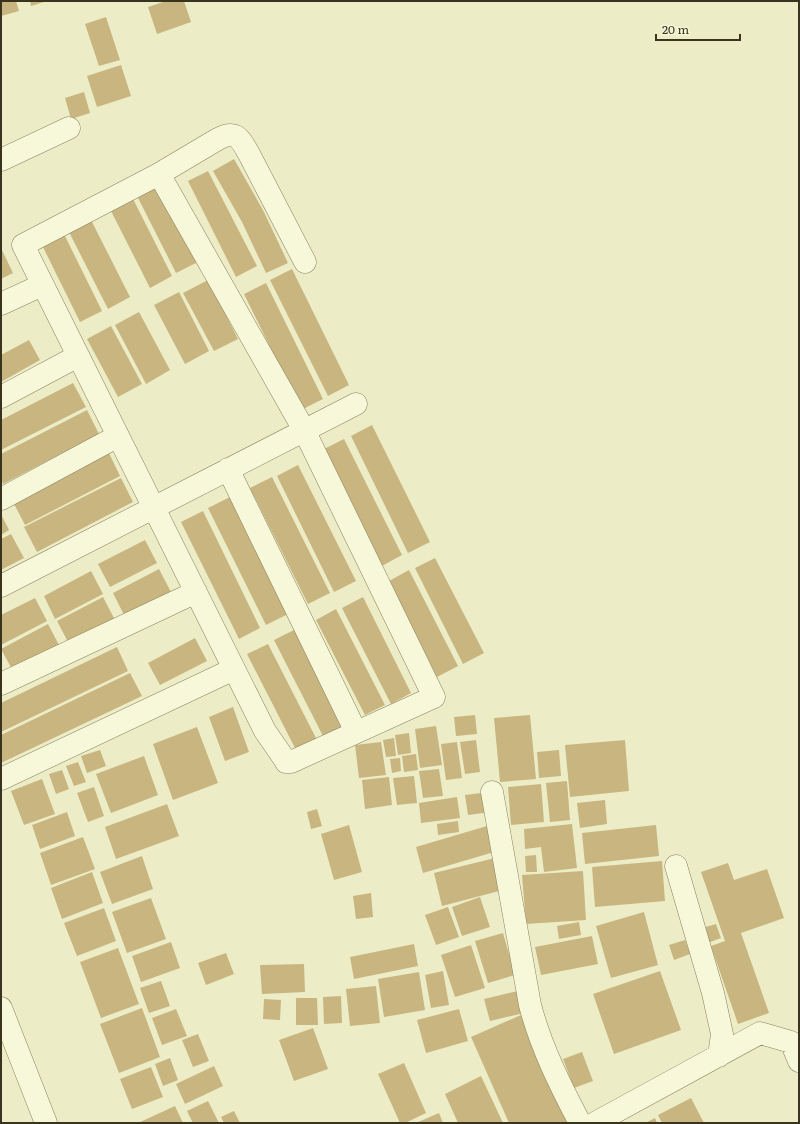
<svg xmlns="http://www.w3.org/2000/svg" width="800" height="1124" viewBox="0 0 800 1124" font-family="Literata,serif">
  <rect width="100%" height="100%" fill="#ecedc7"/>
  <path fill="#c9b57f" d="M1 1H16L19 11 1 16Z
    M30 1H47L31 6Z
    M166 1H184L191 22 157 34 148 7Z
    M106 17 120 60 99 66 85 24Z
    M121 65 131 96 97 107 87 76Z
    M84 92 90 113 71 119 65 98Z
    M234 159 264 212 288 263 266 273 242 222 213 171Z
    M208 171 257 266 236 277 188 181Z
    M158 183 198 262 176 273 136 194Z
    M132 197 172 276 150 288 110 209Z
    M90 218 130 297 108 309 68 230Z
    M63 232 102 311 80 322 41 243Z
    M1 248 13 273 1 279Z
    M292 269 349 385 328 396 270 280Z
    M208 280 238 339 214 351 183 293Z
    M266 283 323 399 301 410 244 294Z
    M179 292 209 351 185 364 154 305Z
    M139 312 170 370 146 384 115 325Z
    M111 326 142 384 118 397 87 339Z
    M29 340 40 360 1 382V355Z
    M73 383 86 407 1 450V420Z
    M87 410 99 434 3 484 1 479V454Z
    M372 425 430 542 408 553 351 436Z
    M344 439 402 555 380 567 322 450Z
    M108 451 120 476 25 525 12 500Z
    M298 465 356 581 334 592 277 476Z
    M272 477 330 593 308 604 250 488Z
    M121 478 133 502 37 552 24 527Z
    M230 497 288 614 266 625 208 508Z
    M203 511 260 628 239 639 181 522Z
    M1 514 9 530 1 535Z
    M11 534 24 558 1 570V539Z
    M145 540 157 563 110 587 98 564Z
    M435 558 484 653 463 664 415 568Z
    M159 569 171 592 125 617 113 593Z
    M409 570 458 666 437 677 389 581Z
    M91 571 103 594 55 619 44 596Z
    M103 597 115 620 69 644 57 621Z
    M363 597 411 693 391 704 342 608Z
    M35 598 47 621 1 645V615Z
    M336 609 385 705 365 715 316 620Z
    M48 624 60 647 13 671 1 649Z
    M294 630 343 726 323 736 274 640Z
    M195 638 207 661 160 685 148 663Z
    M268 644 317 740 296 750 247 654Z
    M117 647 128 671 1 732V703Z
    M130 673 142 696 1 763V735Z
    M233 707 249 752 225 761 209 717Z
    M475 715 477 734 456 736 454 717Z
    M530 715 536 779 500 782 494 718Z
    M436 726 442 765 420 768 415 729Z
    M197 727 218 783 173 800 153 744Z
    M409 733 411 753 398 755 395 735Z
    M394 738 396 756 386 757 383 740Z
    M476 740 480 772 465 774 460 742Z
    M625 740 629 791 570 797 565 745Z
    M381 742 386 775 359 778 355 745Z
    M457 742 462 778 446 780 441 744Z
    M100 750 106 766 87 773 81 756Z
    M559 750 561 776 539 778 537 752Z
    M416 754 418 770 404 772 402 756Z
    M144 756 158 795 111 813 96 774Z
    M400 758 401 771 392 773 390 759Z
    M78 762 86 782 74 786 66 766Z
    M439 769 443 796 423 798 419 771Z
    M62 770 69 789 56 794 49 774Z
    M414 776 417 803 397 805 393 778Z
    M389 777 392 805 365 809 362 780Z
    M42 779 55 814 24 825 11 791Z
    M567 781 570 820 550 822 546 783Z
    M541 784 544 822 511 825 508 787Z
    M94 787 104 816 88 822 77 793Z
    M489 792 491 812 468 815 465 795Z
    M457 797 460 818 421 823 419 803Z
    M605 800 607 824 580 828 577 803Z
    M167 804 179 836 116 859 105 827Z
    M317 809 322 826 311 829 307 812Z
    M67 812 75 836 40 849 32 825Z
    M458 821 459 832 438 835 437 824Z
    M572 824 577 868 544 872 541 847 525 849 524 829Z
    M349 825 362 872 334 880 321 834Z
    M656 825 659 856 585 864 582 833Z
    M487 826 494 852 423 873 416 847Z
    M83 837 95 869 51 885 40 853Z
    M536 855 537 872H526L525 856Z
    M142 856 153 889 112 904 100 872Z
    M495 858 503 890 442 906 434 873Z
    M662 861 665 901 595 907 592 867Z
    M728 863 734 880 767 869 784 918 741 933 769 1013 738 1024 711 946 725 941 701 872Z
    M583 871 586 920 526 924 522 875Z
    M92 872 103 903 62 919 51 888Z
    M371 893 373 917 356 919 353 896Z
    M480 897 490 927 462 936 452 907Z
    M151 898 166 939 127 953 112 912Z
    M448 907 459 937 436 945 425 915Z
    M104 908 116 941 77 956 64 923Z
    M644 912 658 965 611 978 596 926Z
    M579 922 581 935 559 939 557 926Z
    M716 924 721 938 705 944 699 929Z
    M503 933 515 975 488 983 475 941Z
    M592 936 598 964 541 975 535 947Z
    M685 940 690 954 674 960 669 945Z
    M171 942 180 968 141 982 132 956Z
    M414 944 418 966 354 979 350 957Z
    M471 945 485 988 455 997 441 955Z
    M118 948 139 1004 101 1018 80 962Z
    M226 953 234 974 206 985 198 963Z
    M304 964 305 992 262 994 260 965Z
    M443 971 449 1005 431 1008 425 975Z
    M660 971 681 1030 614 1054 593 994Z
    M419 972 425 1010 384 1017 378 979Z
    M161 981 170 1006 149 1013 140 988Z
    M376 986 380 1023 350 1026 346 989Z
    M522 990 528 1012 490 1021 484 999Z
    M341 996 342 1023 324 1024 323 997Z
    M296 998H317L318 1025H296Z
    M264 999 281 1000 280 1020 263 1019Z
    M142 1008 160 1057 119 1073 100 1024Z
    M176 1009 187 1036 162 1045 152 1018Z
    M459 1009 468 1041 426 1053 417 1020Z
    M521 1015 568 1122 565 1123H509L471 1037Z
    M313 1028 328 1069 294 1081 279 1040Z
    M198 1034 209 1061 193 1067 182 1040Z
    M582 1052 593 1081 574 1088 563 1059Z
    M170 1058 178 1080 163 1086 155 1064Z
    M404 1063 426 1113 405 1123H400L378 1074Z
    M214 1066 223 1086 185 1104 176 1084Z
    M151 1067 163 1097 132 1109 120 1079Z
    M481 1076 503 1123H458L445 1094Z
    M691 1098 704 1123H662L658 1115Z
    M208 1101 219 1123H193L187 1111Z
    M175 1106 183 1123H138Z
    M234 1111 240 1123H224L221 1117Z
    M439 1113 443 1123H416Z
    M655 1118 657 1123H645Z"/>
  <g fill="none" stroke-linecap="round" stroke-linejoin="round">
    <g stroke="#88815d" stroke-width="23">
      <path id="street" d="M1 160 69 128
        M159 174 304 430 434 697 291 762H286L285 760 265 731 23 245Z
        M159 174 218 139C237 129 240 139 249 154L305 262
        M1 304 42 285
        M1 397 78 356
        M228 469 356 732
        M1 499 118 436
        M1 586 356 404
        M1 684 196 592
        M1 779 234 669
        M492 792 530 1005C541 1047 560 1085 580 1123
        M676 866 713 993 722 1034 719 1056
        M1 1008 46 1123
        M595 1123 760 1033 791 1042 799 1061"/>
    </g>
    <use href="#street" stroke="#f7f8da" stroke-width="22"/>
  </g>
  <rect width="800" height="1124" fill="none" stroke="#393420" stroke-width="4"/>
  <path d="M656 34v6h84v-6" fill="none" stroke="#393420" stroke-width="2"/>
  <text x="662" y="34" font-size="12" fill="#393420" stroke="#f4f4d7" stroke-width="3" paint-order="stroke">20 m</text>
</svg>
